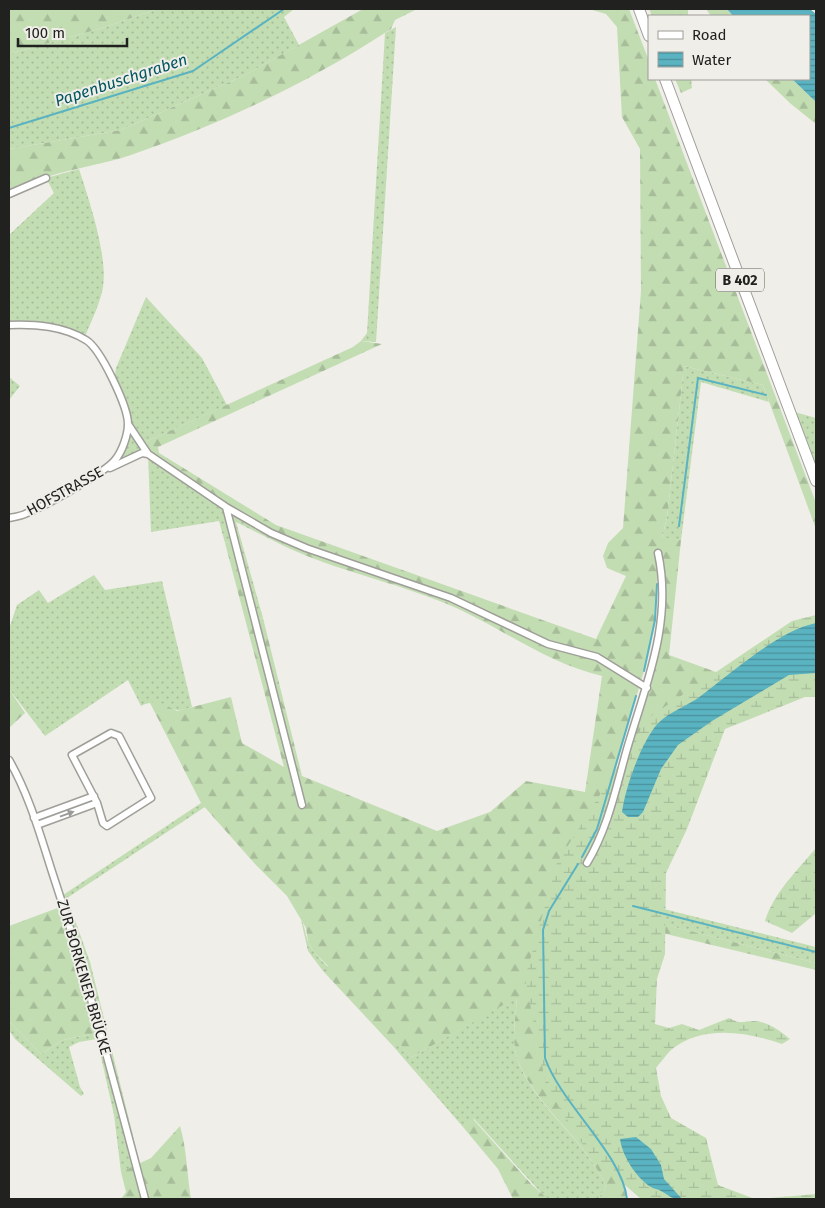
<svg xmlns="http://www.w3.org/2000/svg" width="825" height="1208" viewBox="0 0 825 1208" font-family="'Fira Sans',sans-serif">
  <defs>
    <pattern id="grass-dots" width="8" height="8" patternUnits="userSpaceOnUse" patternTransform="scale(1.25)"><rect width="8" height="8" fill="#c3ddb3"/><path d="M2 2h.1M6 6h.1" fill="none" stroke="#a7bd9a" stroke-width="1.8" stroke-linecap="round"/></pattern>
    <pattern id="forest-firs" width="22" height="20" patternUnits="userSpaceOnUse" patternTransform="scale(1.25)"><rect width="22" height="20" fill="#c3ddb3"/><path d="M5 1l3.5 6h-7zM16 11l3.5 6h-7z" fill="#a7bd9a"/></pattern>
    <pattern id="wetland-marsh" width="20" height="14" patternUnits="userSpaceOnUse" patternTransform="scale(1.25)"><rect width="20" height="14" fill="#c3ddb3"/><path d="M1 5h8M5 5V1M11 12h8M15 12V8" fill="none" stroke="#a7bd9a"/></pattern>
    <pattern id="water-rules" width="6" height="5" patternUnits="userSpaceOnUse" patternTransform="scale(1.25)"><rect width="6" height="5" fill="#5ab3c1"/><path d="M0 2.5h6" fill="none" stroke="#4a919c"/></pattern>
  </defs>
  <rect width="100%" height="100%" fill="#efeee9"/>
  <path fill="url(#grass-dots)" d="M158 9H294L284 17 299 45 245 75 121 130 9 149V54L99 29Z
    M396 27 376 342 361 341 367 333 385 33Z
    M79 169C89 200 110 261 102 292 98 308 90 324 84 339L59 329 9 325 10 234 54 193 46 178Z
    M146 297 202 358 227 405 141 444 288 540 286 547 236 522 263 618 255 620 234 541 225 543 219 521 151 532 148 454 141 453 105 471 116 460 128 424 114 383 116 368Z
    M684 366 763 385 769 402 701 382 681 540 662 538 667 518Z
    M9 377 20 386 9 400Z
    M791 411 816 418V479Z
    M94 575 105 590 162 581 192 707C188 708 181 711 176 710 162 707 156 698 141 706L128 680 45 736 9 689V629L17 605 39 590 48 603Z
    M201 803 205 807 67 898 90 962 140 1164 121 1172 114 1115 97 1039 79 1042 69 1047 80 1087 84 1094 81 1096 15 1039 9 1030V1021L41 1054 63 1040 100 1032 60 897Z
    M632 901 816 947V963L630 916Z
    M301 920C306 928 305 936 309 944 314 953 321 960 328 967L323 971 308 951Z
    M517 996C516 1016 511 1039 517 1058 534 1108 586 1138 606 1187L598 1199H548L544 1196 474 1119 463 1127 393 1046 398 1041 412 1057Z"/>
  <path fill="url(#forest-firs)" d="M9 9H158L99 29 9 54Z
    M363 9H417L395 20 391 29C310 82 223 123 131 155 104 164 75 168 47 177 34 182 21 189 9 194V149L121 130 245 75Z
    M589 9H629L649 61V79H655L816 503V529L763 385 684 366 667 518 662 537 681 540 669 655 727 676 631 916 816 963V970L633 926 598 844 662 621 658 556 655 620 644 671 597 829 615 1167 626 1191 627 1199H598L606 1187C586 1138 535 1108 517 1058 511 1039 516 1016 517 997L412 1057 398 1042 393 1046 323 971 328 966 314 952 308 942 306 928 287 896 255 864 201 803 149 701 161 703 177 711 231 697 242 743 284 767 225 543 234 541 256 620 263 618 302 776 437 831 490 812 526 781 585 792 602 676C545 663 500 626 447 604 394 582 338 571 286 547L287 540 271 533 148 454 141 444 353 347 361 341 382 344 158 447 159 453 276 525 596 639 626 576 607 568 603 556 608 543 623 528 641 291 640 149 622 117 617 27 606 14Z
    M649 9H688V16H652Z
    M706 9H727L733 16H711Z
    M675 79H691L692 88 681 93Z
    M765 79H792L816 102V124L791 104Z
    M9 689 25 713 9 728Z
    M63 906 100 1032 63 1040 41 1054 9 1021V926Z
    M473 1119 532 1185 548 1199H513L498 1169 463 1127Z
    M180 1126C187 1150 187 1175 191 1199H121L126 1192 121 1172 151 1158Z"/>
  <path fill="url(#wetland-marsh)" d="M816 615V697H805L725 729 687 829 666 873 665 954 657 979 655 1024 669 1028 682 1024 699 1030 729 1018C742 1025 742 1021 755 1021 769 1022 780 1031 790 1039L782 1044C748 1032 702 1024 671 1050 666 1055 661 1062 656 1068L661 1096 671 1118 706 1138 718 1185 755 1199H641L588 1153 546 1086 525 978 557 863 648 718 792 621Z
    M816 848 815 914 792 933 765 921C774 892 797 871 816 848Z
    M816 1194V1199H759Z"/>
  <path fill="url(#water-rules)" d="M727 9H810L816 14V102L792 79H809V16H733Z
    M816 623V673L789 675 712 721 678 745 661 769 643 812 638 817H628L622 812C625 789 639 750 652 731 664 713 682 709 698 698 731 674 777 631 816 623Z
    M636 1137 651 1149 661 1165 664 1179 682 1199C671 1199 670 1196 661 1191 658 1189 654 1189 651 1187 636 1178 622 1155 620 1139Z"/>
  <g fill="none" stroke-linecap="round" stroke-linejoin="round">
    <path stroke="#5ab3c1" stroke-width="2" d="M9 128 193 71 284 9
      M679 526 698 378 766 395
      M644 671 655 620 657 584
      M582 857 597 829 636 696
      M578 864 549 911 543 930 545 1058C561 1104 622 1154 627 1199
      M633 906 816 952"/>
    <g stroke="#9f9e99" stroke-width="9">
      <path id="street" d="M9 194 46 178
        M9 325C36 324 63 326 86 340 101 349 128 407 128 424 128 435 122 452 115 460 106 472 43 507 27 513 22 516 15 517 9 518
        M128 424 148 454 226 507 271 533 306 548 451 598 548 644 597 657 647 688
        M110 468 142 453 148 454
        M226 507 302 805
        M111 733 119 736 151 798 107 826 103 823 97 803 72 755Z
        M9 760C31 798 42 842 56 884 90 988 117 1094 145 1199
        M34 818 94 796
        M37 825 97 803
        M587 863C608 828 616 788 627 749 646 684 673 622 658 553"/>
    </g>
    <g stroke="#9f9e99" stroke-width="12">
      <path id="primary" d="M639 9 649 36
        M665 79 816 481"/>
    </g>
    <use href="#street" stroke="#fff" stroke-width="6"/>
    <use href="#primary" stroke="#fff" stroke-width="10"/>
  </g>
  <defs><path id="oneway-solid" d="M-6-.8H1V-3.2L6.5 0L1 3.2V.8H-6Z" transform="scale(1.25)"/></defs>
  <use fill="#9b9b9a" href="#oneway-solid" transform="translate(67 814) rotate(-20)"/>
  <g text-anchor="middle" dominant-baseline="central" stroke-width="4" stroke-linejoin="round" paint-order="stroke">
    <rect fill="#efeee9" stroke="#5f5e5c" stroke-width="1" x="716" y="268.5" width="48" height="23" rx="4"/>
    <g font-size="14" font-weight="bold" fill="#21211f">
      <text x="740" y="280">B 402</text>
    </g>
    <g font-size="15" fill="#21211f" stroke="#efeee9">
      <text transform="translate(65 491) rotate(-29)">HOFSTRASSE</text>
      <text transform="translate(84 977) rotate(74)">ZUR BORKENER BRÜCKE</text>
    </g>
    <g font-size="16" font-style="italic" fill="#035660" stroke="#efeee9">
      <text transform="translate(121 80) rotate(-18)">Papenbuschgraben</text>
    </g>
  </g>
  <rect width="825" height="1208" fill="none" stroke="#21211f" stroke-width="20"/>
  <rect x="648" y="15" width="162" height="65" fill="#efeee9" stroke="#9d9c98"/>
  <rect x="658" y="31" width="25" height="8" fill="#ffffff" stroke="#9d9c98"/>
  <text x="692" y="40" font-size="15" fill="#21211f">Road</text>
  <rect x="658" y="52" width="25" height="15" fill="url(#water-rules)" stroke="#9d9c98"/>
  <text x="692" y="65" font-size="15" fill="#21211f">Water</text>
  <path d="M18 38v8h109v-8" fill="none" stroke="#21211f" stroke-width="2.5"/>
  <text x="25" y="38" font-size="15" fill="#21211f" stroke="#efeee9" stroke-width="4" paint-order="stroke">100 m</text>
</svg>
